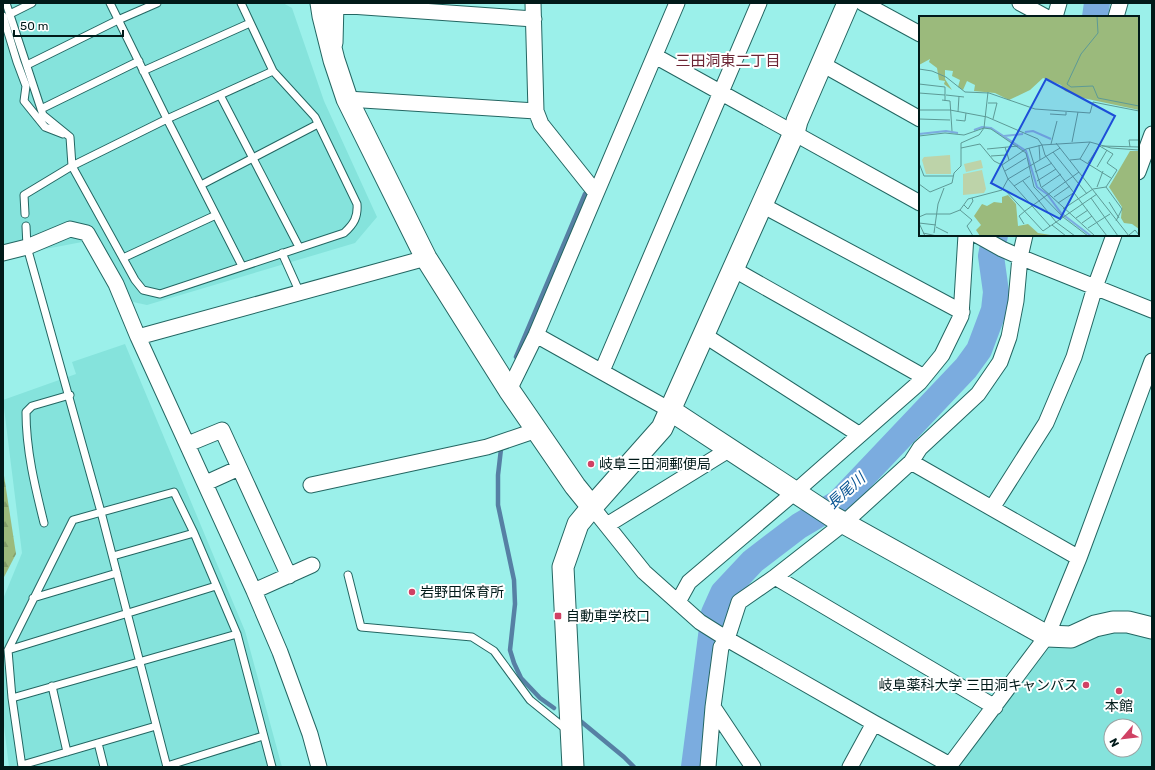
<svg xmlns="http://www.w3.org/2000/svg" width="1155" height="770" font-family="Rubik,'Noto Sans JP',sans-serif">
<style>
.built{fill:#85e3dc;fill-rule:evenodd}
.forest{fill:url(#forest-firs)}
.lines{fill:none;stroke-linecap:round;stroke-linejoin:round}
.stream{stroke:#5680a4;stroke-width:4.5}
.river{stroke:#7bacdf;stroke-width:26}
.lane-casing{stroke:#236662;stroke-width:9}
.street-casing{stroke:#236662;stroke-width:17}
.secondary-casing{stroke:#236662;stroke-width:23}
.lane{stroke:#fff;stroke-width:7}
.street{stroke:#fff;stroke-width:15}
.secondary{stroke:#fff;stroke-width:21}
.poi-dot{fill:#d04164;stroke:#fff;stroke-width:1.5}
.labels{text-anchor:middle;stroke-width:4;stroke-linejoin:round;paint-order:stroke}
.poi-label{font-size:14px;fill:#011a19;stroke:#fff;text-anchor:start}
.neighbourhood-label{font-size:15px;fill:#6c2635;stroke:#fff}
.water-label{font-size:15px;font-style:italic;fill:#0c5795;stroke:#fff}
.inset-river{fill:none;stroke:#7bacdf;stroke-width:2}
.inset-road{fill:none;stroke:#5d9a96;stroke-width:1}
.view{fill:#1d4ed8;fill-opacity:0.15;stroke:#1d4ed8;stroke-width:2}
.inset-edge{fill:none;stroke:#011a19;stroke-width:2}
</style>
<defs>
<pattern id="forest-firs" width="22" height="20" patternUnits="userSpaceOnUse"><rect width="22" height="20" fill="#9bba7c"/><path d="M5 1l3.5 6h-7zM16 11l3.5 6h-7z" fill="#849f6b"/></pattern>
</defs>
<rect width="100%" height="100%" fill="#9bf0ea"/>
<path class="built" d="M3,3H283L292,8L324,101L377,217L355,243L147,305L133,302L98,239L3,257Z
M125,344L245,631L282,767H9L3,718V599L22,553L3,400L76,374L72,362Z
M1132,629L1152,635V767H956L1052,644L1106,632ZM1111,726H1135V750H1111Z"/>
<path class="forest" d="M3,469L16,554L3,579Z"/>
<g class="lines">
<path class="stream" d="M516,357L585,194
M501,449L498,475V505L514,580L515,604L510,650L514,663L521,678L540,698L554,708
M578,719L624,757L634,767"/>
<path class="river" d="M1095,17L1097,3
M694,767L714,613L723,593L753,561L799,526L838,503L966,368L979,350L994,310L996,292L991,256L995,235"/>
<g class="lane-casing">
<path id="lane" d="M6,3L43,115L70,137L72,166L135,280L143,290L160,294L344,233C354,224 358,217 357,204L315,117L273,71L241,3
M110,3L167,119L242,266
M10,14L32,3
M3,16L17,62L26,86L24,101L45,127L63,134
M27,65L118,20L157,3
M143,71L250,23
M220,95L299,247
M41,109L139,61
M201,185L318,124
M25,214L24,195L72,166L167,119L273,71
M26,226L27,247L101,512L167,767
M282,253L300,293
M123,258L216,215
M44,523C35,487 26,450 26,412L32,406L70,395
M113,556L194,533
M348,575L361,627L472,637L494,651L530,700L567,730
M33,598L117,573
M8,650L216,586
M52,686L67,752
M12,698L237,634
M98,743L104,767
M22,765L156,726
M167,766L263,736
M22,767L12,698L8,650L73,520L174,492L194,533L237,634L272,767"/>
</g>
<g class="street-casing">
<path id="street" d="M533,3L536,111L541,124L596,193
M863,3L920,34
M1020,3L1046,17
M336,5L534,19
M1055,17L1059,3
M1116,17L1120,3
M335,43L336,3
M655,56L920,203
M822,64L920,119
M347,99L536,111
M1138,172L1152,134
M762,205L962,312
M977,235L1002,249L1020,257L1152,310
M3,253L27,247L70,229L87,233L116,284L138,337L254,591L280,652L310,734L319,767
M733,269L924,377
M536,335L670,410
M704,335L860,435
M138,337L426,258
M602,371L759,3
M509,390L536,335L677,3
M188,444L222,430L289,576
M911,462L1079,558
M206,483L239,468
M311,485L487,447L537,430
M592,507L644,572L700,622L727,639L874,723L950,765L1047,636L1079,558L1152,361
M992,508L1046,423L1074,357L1095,287L1114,235
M607,525L730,449
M775,577L995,707
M254,591L312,565
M678,602L689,582L795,492L920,382L942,355L961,316L966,235
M713,707L753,767
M708,767L713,707L721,647L727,639L739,602L775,577L844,523L911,462L920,448L978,394L1000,362L1009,337L1016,301L1020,257L1025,235
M850,767L874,723"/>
</g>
<g class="secondary-casing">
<path id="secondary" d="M321,3L323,16L334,60L347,99L426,258L509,390L575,486L592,507L578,524L563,567L573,767
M670,410L833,517L1047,636L1071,637L1095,626L1113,622H1128L1152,628
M592,507L662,428L794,133L797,121L848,3"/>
</g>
<use href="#lane" class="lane"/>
<use href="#street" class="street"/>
<use href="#secondary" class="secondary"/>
</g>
<g class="poi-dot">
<circle cx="591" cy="464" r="4"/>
<circle cx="412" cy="592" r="4"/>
<rect x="554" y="612" width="8" height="8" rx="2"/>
<circle cx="1086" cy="685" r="4"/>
<circle cx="1119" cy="691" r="4"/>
</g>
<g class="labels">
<g class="poi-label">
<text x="599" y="469">岐阜三田洞郵便局</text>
<text x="420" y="597">岩野田保育所</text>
<text x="566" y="621">自動車学校口</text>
<text x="1078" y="690" text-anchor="end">岐阜薬科大学 三田洞キャンパス</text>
<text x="1119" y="711" text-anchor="middle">本館</text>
</g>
<g class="neighbourhood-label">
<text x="728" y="66">三田洞東二丁目</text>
</g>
<g class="water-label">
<text transform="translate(846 491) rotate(-42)" y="5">長尾川</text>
</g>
</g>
<g transform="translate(919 16)">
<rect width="220" height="220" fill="#9bf0ea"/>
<path d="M0,0H220V94L164,82L146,75L142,69L124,62L111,74L90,84L76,77L55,75L56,69L48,65L44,74L39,71L41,64L33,60L34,55L26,54V63L33,74L25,68L26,65L20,64L18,52L10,46L11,43L0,49ZM211,135H220V213L213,208L205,207L202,202L203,191L190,171ZM89,179L97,188L99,210L109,208L119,217L138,220H61L57,214L62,209L55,200L63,188L68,190L75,186L83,187V181Z" fill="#9bba7c"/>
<path d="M31,139L32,158H7L3,144L5,141ZM62,144L64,152L47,156L45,148ZM63,154L67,173L65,177L44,179V158Z" fill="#bdd3a9"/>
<path class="inset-river" d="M55,114L63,111L72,112L107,135L118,171L128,178L142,197L172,220M106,116L114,115L132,123M0,118L27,115L39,117M85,120L104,118"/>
<path class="inset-road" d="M178,0L179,17L162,38L148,68L152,71L174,70L179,82L220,90M0,53L13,55L27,61L46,76L70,77L116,93L171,97L174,86L220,95M0,68L26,71V85M0,77L26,79M27,79L45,81M23,84L31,85L33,115M69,87H78L74,103M0,94H31L68,101L119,123L123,129L171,126L192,132L220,134M39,96L40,80M131,98L147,99V96M0,103L31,104M37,104L46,105L47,97M0,120L26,117L45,119L65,112L72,113L107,137L115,171L144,201M153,126L159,96M137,127L210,220M132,128L138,105M120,129L121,144M179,129L194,138L188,147L198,154L187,171M183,130L220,131M86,131L90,144M211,131L210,124H220M42,132L61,128L75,145L83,149M110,132L122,171L176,220M68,133L99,130M134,136L168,178M72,140L87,139M161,143L171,126M151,144L161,143L192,162M0,147L5,160H34M169,147L180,130M178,151L188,134M86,155L107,142M116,156L133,147M104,165L137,206L156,220M118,165L137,153M0,168L11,176L33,167L35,157L42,150V127L60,119L65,112L69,76M95,170L111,160M123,171L142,158M178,171L184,155M85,173L124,215L178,178M135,181L151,170M172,182L199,220M190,186L200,202M139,187L156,176M45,189L49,193L54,185L53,182M144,193L174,173L187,171L203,193L197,205M41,194L53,204L48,210L54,220M106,195L160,156M0,201L7,198H31L41,194L49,183L83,174L89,163L141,132M144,201L169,220M157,202L169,194M0,207L17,209M0,207L6,220M163,207L173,200M105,208L100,200L106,195M133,209L147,220M131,210L89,163L83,149L107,133L123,129L126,139L188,220M17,211L29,217M169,212L191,198M4,217L18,220M15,217L19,188L25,172M210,219L216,214L220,219"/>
<path class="view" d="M127,63L196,100L141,203L72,167Z"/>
<rect width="220" height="220" class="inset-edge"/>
</g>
<rect width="1155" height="770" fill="none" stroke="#011a19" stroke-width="8"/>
<g transform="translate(1123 738) rotate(242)"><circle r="19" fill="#ffffff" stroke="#99a3a3"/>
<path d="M0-3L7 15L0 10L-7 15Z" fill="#d04164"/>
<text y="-6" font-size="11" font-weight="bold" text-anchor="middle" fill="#011a19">N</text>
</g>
<path d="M14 30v6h109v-6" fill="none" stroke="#011a19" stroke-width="2"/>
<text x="20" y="30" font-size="12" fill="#011a19" stroke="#ffffff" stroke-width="3" paint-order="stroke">50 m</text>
</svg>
